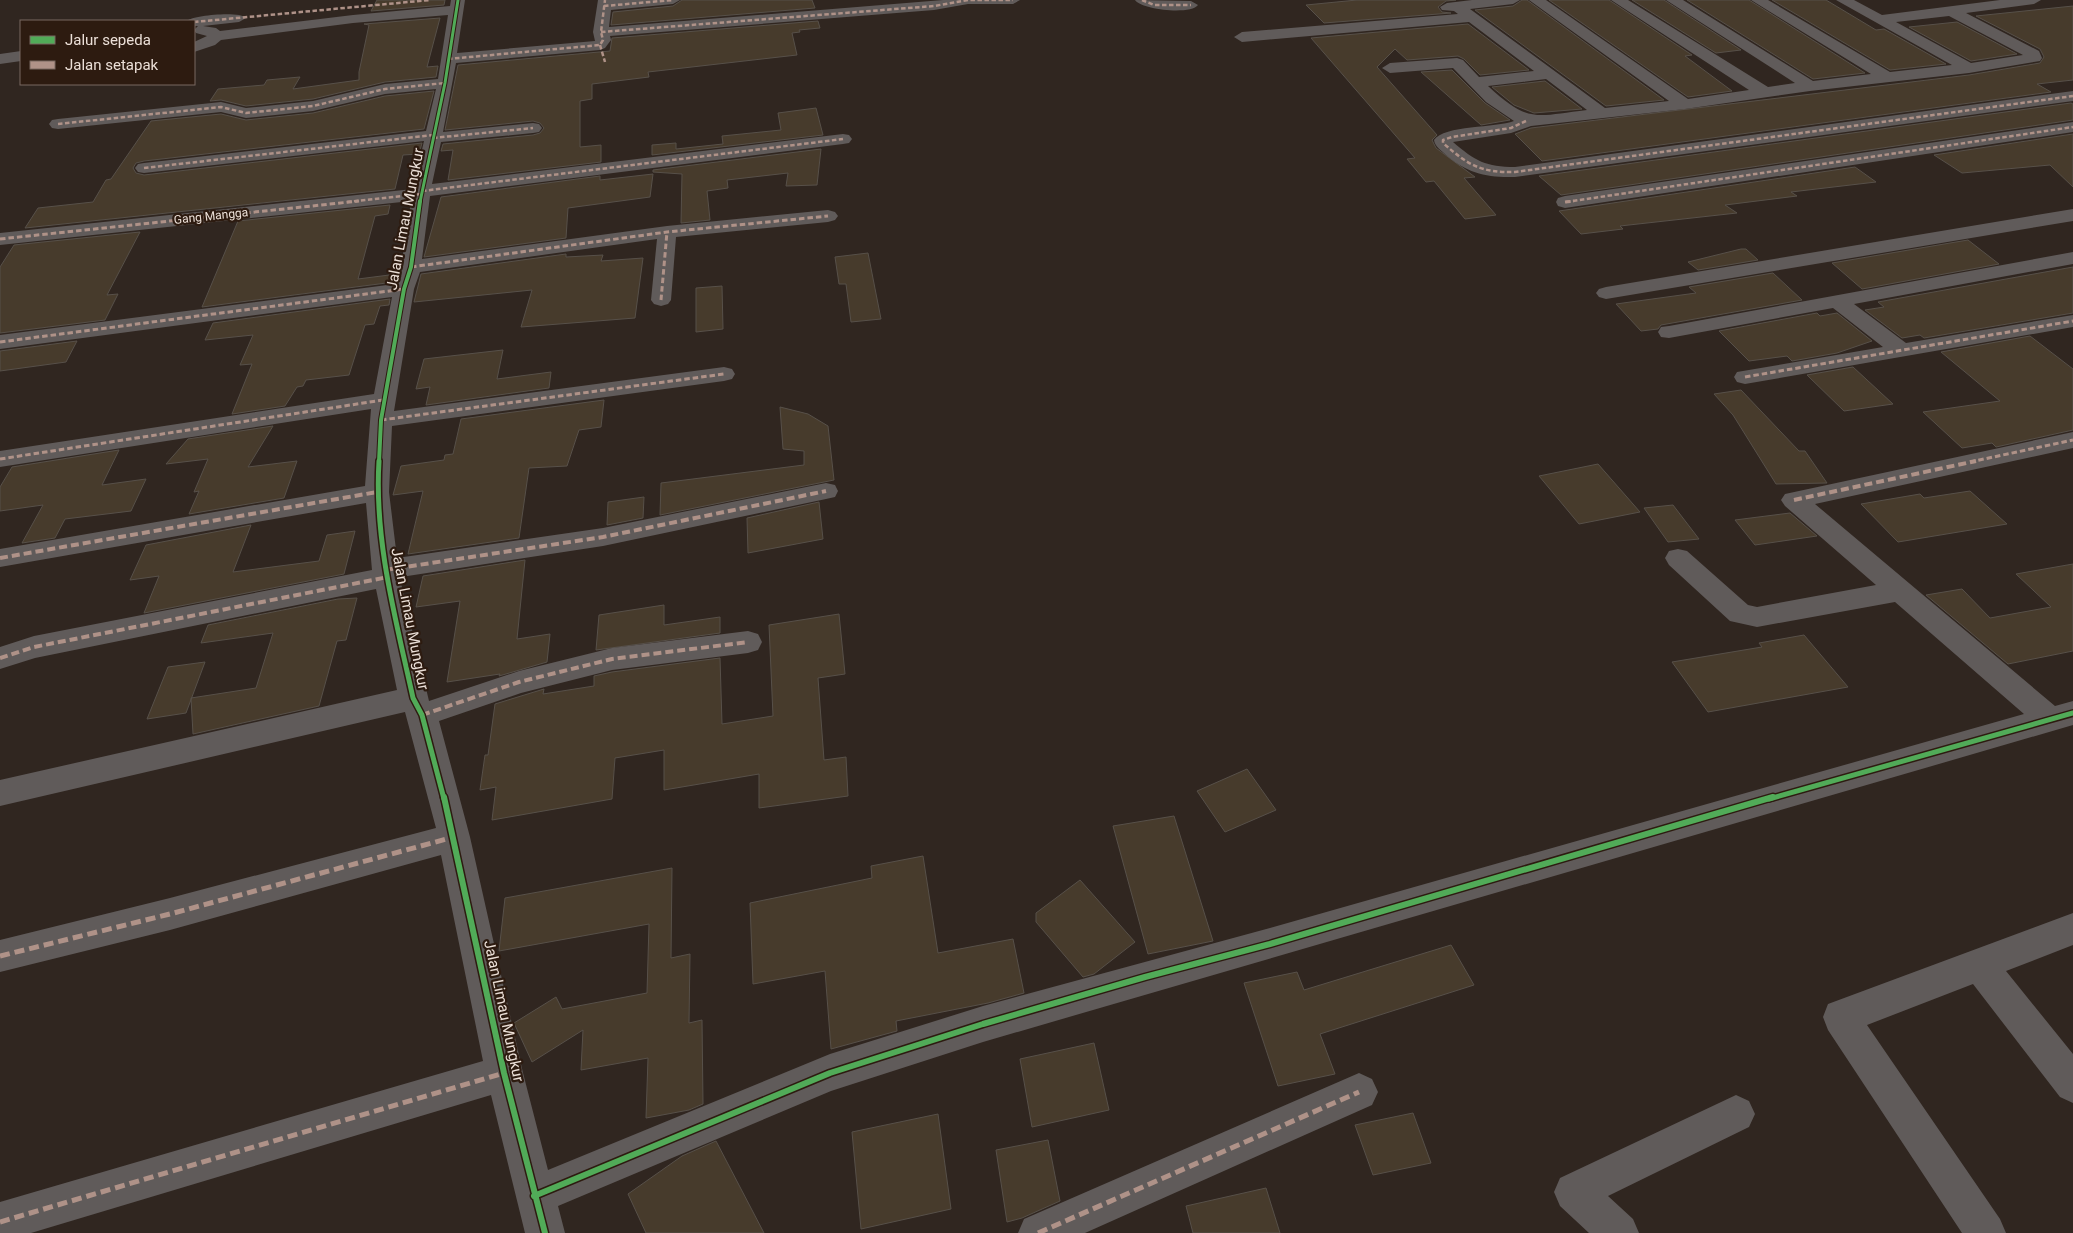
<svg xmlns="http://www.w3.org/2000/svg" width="2073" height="1233" font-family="Roboto,sans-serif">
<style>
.building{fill:#473b2c;stroke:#575049}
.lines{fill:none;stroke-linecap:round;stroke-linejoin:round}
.minor{fill:#605b5a;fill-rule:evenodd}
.quiet-far3{stroke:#af9288;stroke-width:2.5;stroke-dasharray:4.5 2.5;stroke-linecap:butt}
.quiet-far2{stroke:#af9288;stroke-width:3;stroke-dasharray:5.5 3;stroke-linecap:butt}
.quiet-far1{stroke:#af9288;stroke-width:4;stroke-dasharray:8 4;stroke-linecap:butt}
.quiet{stroke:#af9288;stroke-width:5;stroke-dasharray:10 5;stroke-linecap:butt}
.cycleway-far3-casing{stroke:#2d1b10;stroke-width:5}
.cycleway-far2-casing{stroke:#2d1b10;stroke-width:6}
.cycleway-far1-casing{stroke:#2d1b10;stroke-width:8}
.cycleway-casing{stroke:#2d1b10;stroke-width:9}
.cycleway-far3{stroke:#51ab58;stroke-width:3}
.cycleway-far2{stroke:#51ab58;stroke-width:4}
.cycleway-far1{stroke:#51ab58;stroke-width:5}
.cycleway{stroke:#51ab58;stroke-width:6}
.labels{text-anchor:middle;stroke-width:4.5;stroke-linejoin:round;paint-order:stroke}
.far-street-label{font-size:12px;fill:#ebdfd7;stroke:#2d1b10}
.street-label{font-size:15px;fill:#ebdfd7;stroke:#2d1b10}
</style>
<rect width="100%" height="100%" fill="#302620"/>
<path class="building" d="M377,0H445L444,5L371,11Z
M682,0H812L815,8L611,25L613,12L673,6Z
M1357,0H1456L1446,1L1438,7L1442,12L1451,13L1324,23L1306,5Z
M1522,0H1527L1664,100L1606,106L1475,10L1513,6Z
M1549,0H1609L1692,55L1685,56L1732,91L1688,97Z
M1632,0H1664L1741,50L1716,53Z
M1687,0H1749L1865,73L1813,79Z
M1772,0H1826L1876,30L1884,29L1946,64L1890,70Z
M2073,6V80L2037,84L2051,92L1542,161L1515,134L1531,128L1969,75L2040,63L2044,57L2040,49L1976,16Z
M440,18L427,67L438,66L436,77L385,82L313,99L246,106L221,100L210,101L218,89L264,85L267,80L300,77L293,89L359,80V72L369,25L364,24Z
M818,21L820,28L799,30L800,32L792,33L797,55L648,72L649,77L592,84V99L580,101V147L601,145V162L448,180L453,150L441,151L443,144L533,135L540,133L544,128L540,123L533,121L445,130L458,65L610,51L612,38Z
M1957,22L2017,54L1971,61L1909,27Z
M1468,24L1529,70L1480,75L1464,59L1458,56L1407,60L1395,49L1377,67L1437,135L1432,140L1436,148L1475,177L1464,178L1496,215L1465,219L1434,181L1426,182L1407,159L1415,158L1311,38Z
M1452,70L1485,103L1510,120L1481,125L1421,72Z
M1545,81L1582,109L1534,113L1514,105L1492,87Z
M434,91L424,129L144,161L136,163L133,168L136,173L144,175L422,143L419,154L403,155L395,189L25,228L38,208L93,202L106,180L111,179L151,121L221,114L246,120L313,113L385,96Z
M2071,103L2073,104V120L1561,195L1539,176Z
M816,108L823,135L652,155V145L676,143V149L723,144L722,136L781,130L778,113Z
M2073,134V187L2050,165L1962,173L1934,155Z
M821,149L817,185L786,186L788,173L727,180L728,188L707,191L710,220L681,223L682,174L653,172V170Z
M1855,167L1876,182L1791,192L1797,196L1725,205L1737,213L1620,226L1623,229L1581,234L1559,211Z
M653,174L650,197L568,208L566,238L424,257L441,197L600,176V180Z
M390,205L388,214L375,216L358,279L397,274L394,282L202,307L238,221Z
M140,232L107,295L118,294L105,320L0,333V267L14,245Z
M1968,240L1999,264L1862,289L1832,263Z
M1741,249H1746L1758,260L1698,270L1688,262Z
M868,253L881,319L851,322L846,284H839L835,257Z
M566,254V257L603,255L601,261L643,258L635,318L521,327L532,290L414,302L421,274Z
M2073,267V313L1924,338L1920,335L1902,338L1865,310L1884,307L1878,302Z
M1773,273L1802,300L1661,325L1658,329L1641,331L1616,304L1696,293L1689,287Z
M722,286L723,329L696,332V288Z
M390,299L389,305L380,306L374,324L365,325L349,375L306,380L303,386L297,387L285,406L232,414L252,364L240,365L253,335L205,340L213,323Z
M1817,313L1820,316L1837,313L1872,341L1837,353L1792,361L1787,356L1749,361L1719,331Z
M2030,336L2073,369V430L1996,447L1992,443L1962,448L1923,412L2000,401L1941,352Z
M77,341L66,362L0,371V351Z
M503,350L497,379L551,372L549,388L426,405L430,387L416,389L424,359Z
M1853,367L1893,404L1844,411L1807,375Z
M1741,390L1799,451H1805L1827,483L1776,484L1733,415L1714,394Z
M604,400L601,427L579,430L567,466L529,468L519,538L408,554L423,491L393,495L401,466L444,460L445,455L453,454L461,419Z
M780,407L808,414L828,426L834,480L660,515L661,483L804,465V451L783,449Z
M273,426L248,467L297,461L284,498L189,514L199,491L194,492L208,459L166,464L188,439Z
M119,450L102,485L146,479L131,511L65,519L55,538L22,543L43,505L0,511V487L12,467Z
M1598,464L1640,512L1579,524L1539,476Z
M1970,491L2007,524L1898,542L1861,504L1920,494L1924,498Z
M644,497L643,518L607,525L608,502Z
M819,502L823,539L748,553L747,518Z
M1673,505L1699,539L1668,542L1644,508Z
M1790,513L1817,536L1755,545L1735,520Z
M251,525L233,572L319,561L327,535L355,531L344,574L144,613L159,576L130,580L146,545Z
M525,560L517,639L550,634L547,662L499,676L500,674L447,682L460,601L416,607L423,576Z
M2073,564V651L2008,664L1926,595L1962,589L1990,618L2051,607L2016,574Z
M357,598L346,640L337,641L319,706L193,734L191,698L256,688L273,633L201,643L208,625L338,599Z
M664,605V625L720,617V633L596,650L599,615Z
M839,614L845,674L818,678L824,760L846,757L848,796L759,808V774L664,790V750L615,758L612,799L492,820L496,787L480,790L485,755H488L495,704L544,689L543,694L594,686V676L612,672L720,658L722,724L773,716L769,625Z
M1804,635L1848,687L1708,712L1672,662L1762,647L1759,643Z
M205,662L186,713L147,719L168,667Z
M1247,769L1276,810L1225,832L1197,791Z
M1174,816L1213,941L1148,954L1113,826Z
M923,856L938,953L1013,939L1024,993L988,1003L896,1021L897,1031L831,1049L825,971L753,984L750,903L872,878L871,866Z
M672,868L671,958L690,954L689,1023L702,1020L703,1104L689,1110L646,1118L648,1058L581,1070L583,1030L532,1062L514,1023L556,997L562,1009L647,993L649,924L499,951L505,898Z
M1080,880L1135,942L1094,974L1083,977L1036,922V913Z
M1451,945L1474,985L1320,1034L1335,1074L1278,1086L1244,983L1297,972L1304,990Z
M1094,1043L1109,1110L1032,1127L1020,1059Z
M1413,1113L1431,1163L1373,1175L1355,1125Z
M938,1114L951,1209L861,1229L852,1132Z
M1048,1140L1060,1201L1022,1218L1007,1222L996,1150Z
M716,1141L764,1233H646L628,1194L682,1156Z
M1266,1188L1280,1233H1193L1186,1206Z"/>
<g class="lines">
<path class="minor" d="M451,0H465L457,53L595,41L593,32L598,0H680L673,4L611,10L609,27L943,0H1020L1013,4H968L934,10L610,36L611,40L605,48L600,50L456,63L443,132L533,123L539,124L542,128L539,132L533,133L441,142L432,184L843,134L849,135L852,139L849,143L843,144L430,196L422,259L667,226L828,210L835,212L838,216L835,220L828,222L676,237L671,300L668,304L661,306L654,304L651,300L657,239L420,272L414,289L394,411L724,367L732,369L735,374L732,379L724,381L392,426L389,492L397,558L603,528L826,483L835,485L838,491L835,497L826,499L603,546L401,577L400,579L429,701L519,671L612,648L748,631L758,634L762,642L758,650L748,653L612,670L521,693L439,721L470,837L523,1073L548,1170L830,1054L983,1006L1270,928L2024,714L1895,602L1757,627L1730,621L1669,565L1665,558L1669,551L1678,549L1687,551L1748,605L1757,607L1876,585L1785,506L1781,500L1785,494L2073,432V448L1815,504L2055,706L2073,701V725L983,1042L831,1091L558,1206L565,1233H525L491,1095L31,1233H0V1202L483,1061L441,855L170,930L0,972V940L170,898L436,828L405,712L0,806V780L397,690L376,589L35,658L0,669V647L34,636L372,570L366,503L0,567V549L365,486L371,409L0,467V451L374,394L392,297L0,349V335L395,284L401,267L411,201L0,245V233L413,189L424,141L144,173L138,172L135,168L138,164L144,163L426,131L436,89L385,94L313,111L246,118L221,112L58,129L52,128L49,124L52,120L58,119L221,102L246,108L313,101L385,84L438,79L448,15L353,23L221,40L215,45L194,52V42L207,36L196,33L194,30L198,26H194V21H187C193,15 241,11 246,18L239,22L203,26L216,28L220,31L353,15L450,6Z
M1135,0L1191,1L1198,5C1191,15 1142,10 1135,0Z
M1472,0H1520L1513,4L1470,9L1605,108L1669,101L1529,0H1546L1688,99L1749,90L1611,0H1628L1768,87L1795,83L1666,0H1683L1813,81L1871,74L1751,0H1768L1890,72L1952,65L1836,0H1854L1882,15L2000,0H2041L2034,4L1966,13L2039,51L2042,58L2040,61L1969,73L1810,91L1685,109L1531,126L1511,133L1453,142C1475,161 1486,167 1515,167L2073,91V101L1515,177C1487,178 1467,173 1446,155C1441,150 1435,147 1434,140C1444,125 1496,128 1514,121L1486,102L1453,68L1390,73L1382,68L1390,63L1457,58L1463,60L1479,77L1534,71L1469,22L1242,42L1234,37L1242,32L1458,14L1454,11L1442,10L1440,7L1447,3ZM1949,16L2023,55L1971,63L1896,22ZM1546,79L1587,110C1535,116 1529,124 1488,86Z
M21,51V61L0,64V54Z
M2073,122V132L1565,208L1558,206L1556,202L1558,198L1565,196Z
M2073,209V221L1606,299L1599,297L1596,293L1599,289L1606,287Z
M2073,252V264L1854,304L1906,343L2073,315V327L1745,384L1737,382L1734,377L1737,372L1883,347L1833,308L1669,338L1661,337L1658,332L1661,327L1669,326Z
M2073,913V945L2006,971L2073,1054V1103L2060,1097L1973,984L1867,1025L2000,1219L2006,1233H1962L1828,1030L1823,1017L1828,1004Z
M1359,1073L1372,1079L1378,1092L1372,1105L1085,1233H1018L1024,1219Z
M1736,1095L1749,1101L1755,1114L1749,1127L1608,1196L1633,1219L1639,1233H1589L1560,1206L1554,1192L1560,1178Z"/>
<path class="quiet-far3" d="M1142,0L1154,5H1191
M604,6L673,0
M194,22L430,0
M601,32L934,6L968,0H1013
M600,45L605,62
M448,59L600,45L603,40L601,32L605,0
M1526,121L1511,128L1452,137L1443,140V143C1468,165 1481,173 1515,172L2073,96
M58,124L221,107L246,113L313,106L385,89L445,83
M433,138L533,128
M144,168L433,135
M422,191L843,139
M347,202L421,194
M1566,202L2073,127"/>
<path class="quiet-far2" d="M1565,202L1574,201
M0,239L359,201
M411,267L667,232L828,216
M661,300L667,232
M0,342L404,289
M1745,377L2073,321
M381,420L724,374
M0,459L383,400
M1970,462L2073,440"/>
<path class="quiet-far1" d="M1794,500L1976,461
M0,558L377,492
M385,570L603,537L826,491
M0,658L34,647L388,577
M422,715L519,682L612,659L748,642"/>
<path class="quiet" d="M0,956L170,914L454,837
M0,1222L504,1073
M1038,1233L1359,1092"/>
<g class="cycleway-far3-casing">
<path id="cycleway-far3" d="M420,202L445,83L458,0"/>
</g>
<g class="cycleway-far2-casing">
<path id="cycleway-far2" d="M379,462L381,420L404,289L411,267L420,201"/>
</g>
<g class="cycleway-far1-casing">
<path id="cycleway-far1" d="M379,461C374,541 396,620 413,698L422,715L444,799
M1769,799L2073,713"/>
</g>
<g class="cycleway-casing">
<path id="cycleway" d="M444,797L504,1073L545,1233
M534,1196L830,1073L983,1024L1145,977L1270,944L1773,797"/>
</g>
<use href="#cycleway-far3" class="cycleway-far3"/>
<use href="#cycleway-far2" class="cycleway-far2"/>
<use href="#cycleway-far1" class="cycleway-far1"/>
<use href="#cycleway" class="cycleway"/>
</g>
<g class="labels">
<g class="far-street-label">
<text transform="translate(211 216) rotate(-6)" y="4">Gang Mangga</text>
</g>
<g class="street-label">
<text transform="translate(405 219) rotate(-79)" y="5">Jalan Limau Mungkur</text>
<text transform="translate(410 619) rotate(79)" y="5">Jalan Limau Mungkur</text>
<text transform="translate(504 1011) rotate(78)" y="5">Jalan Limau Mungkur</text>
</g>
</g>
<rect x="20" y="20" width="175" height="65" fill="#2d1b10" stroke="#796960"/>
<rect x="30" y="36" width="25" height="8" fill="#51ab58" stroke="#796960"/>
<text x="65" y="45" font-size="15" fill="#ebdfd7">Jalur sepeda</text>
<rect x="30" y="61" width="25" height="8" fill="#af9288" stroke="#796960"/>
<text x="65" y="70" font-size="15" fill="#ebdfd7">Jalan setapak</text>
</svg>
